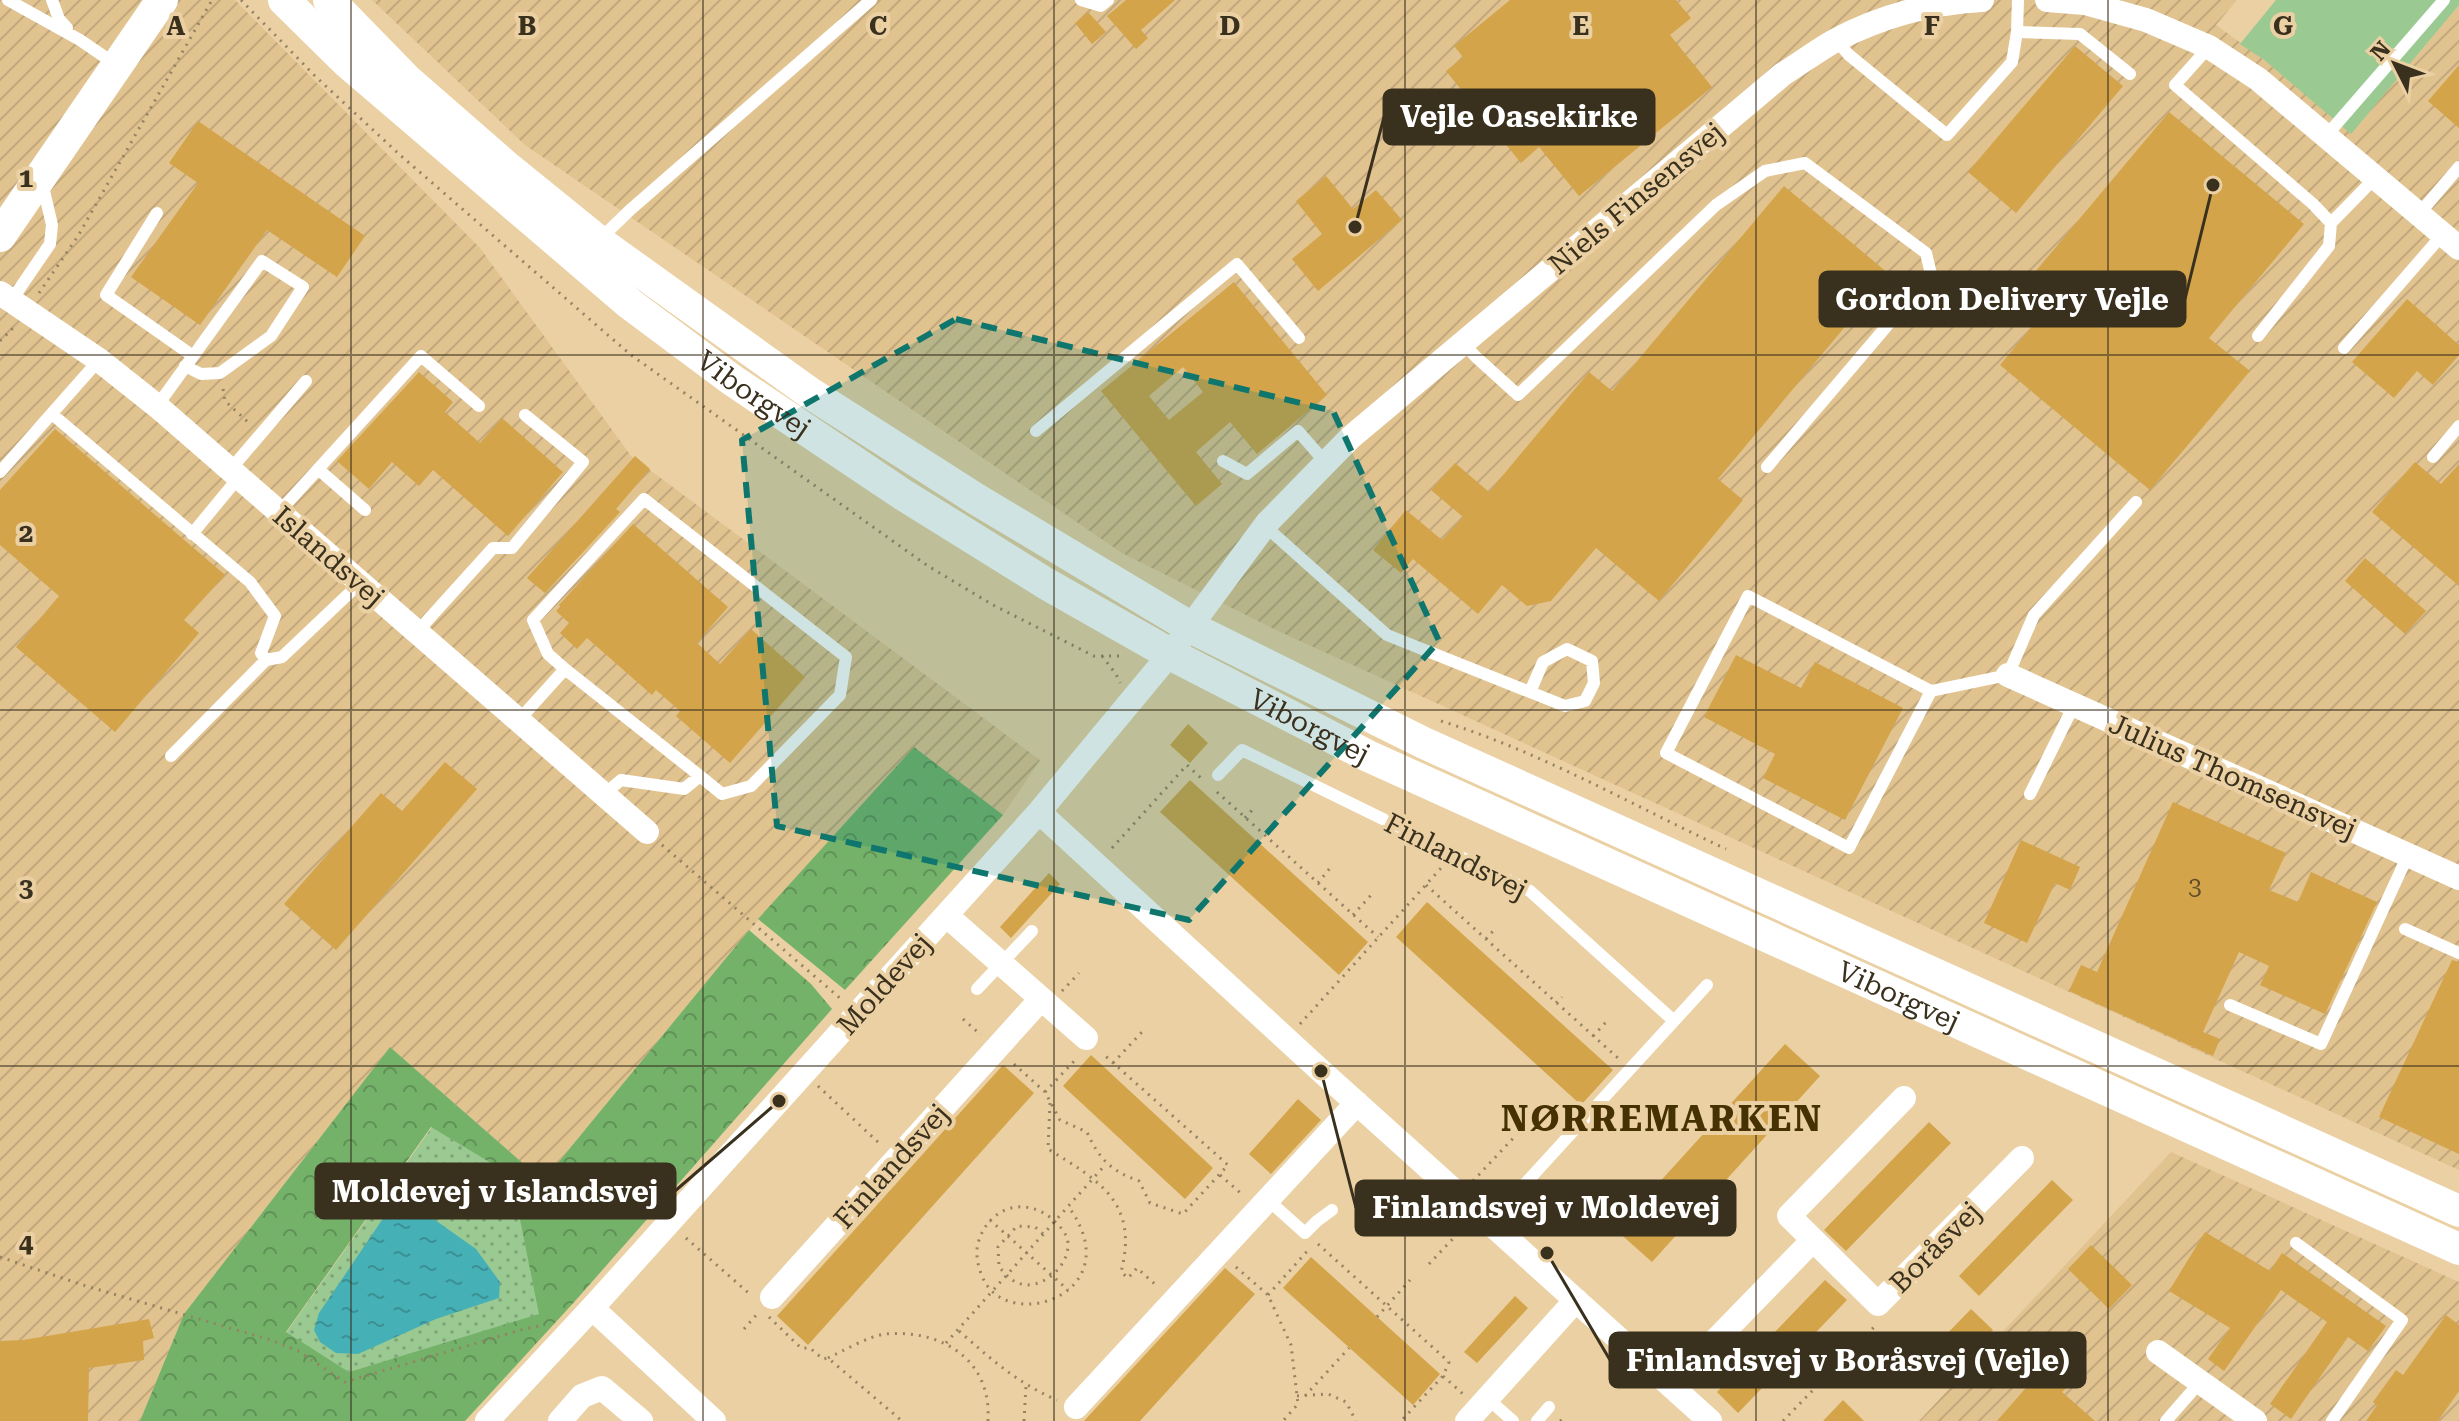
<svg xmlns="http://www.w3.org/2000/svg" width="2459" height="1421" font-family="'Roboto Serif',serif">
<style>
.industrial{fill:url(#industrial-furrows)}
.grass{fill:url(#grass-dots)}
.forest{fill:url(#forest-crowns);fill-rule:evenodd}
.green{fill:#9ac992}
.water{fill:url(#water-ripples)}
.building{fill:#d3a44a;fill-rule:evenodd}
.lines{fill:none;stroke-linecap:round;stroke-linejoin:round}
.path{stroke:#958363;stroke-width:3;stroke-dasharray:2 6;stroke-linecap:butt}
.lane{stroke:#fff;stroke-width:12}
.street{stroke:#fff;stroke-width:24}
.secondary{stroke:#fff;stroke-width:32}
.marked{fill:#0f766e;fill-opacity:0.2;stroke:#0f766e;stroke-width:6;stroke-dasharray:16 10;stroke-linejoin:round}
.grid{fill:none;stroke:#3a301e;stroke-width:2;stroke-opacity:0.55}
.labels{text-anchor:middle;stroke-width:8;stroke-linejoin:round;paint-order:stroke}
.number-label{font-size:24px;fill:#604d29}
.street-label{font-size:28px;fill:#3a301e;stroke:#ead0a3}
.district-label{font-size:36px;font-weight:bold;letter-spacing:2px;fill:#463103;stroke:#ead0a3}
.grid-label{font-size:26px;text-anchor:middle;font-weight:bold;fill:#3a301e;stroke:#ead0a3;stroke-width:8;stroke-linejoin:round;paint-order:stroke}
.leader{fill:none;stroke:#3a301e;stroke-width:3}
.callout-dot{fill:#3a301e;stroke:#ead0a3;stroke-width:3}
.callout{fill:#3a301e;stroke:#3a301e;stroke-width:3}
.callout-label{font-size:30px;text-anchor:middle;font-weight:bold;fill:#fff}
</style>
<defs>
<pattern id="industrial-furrows" width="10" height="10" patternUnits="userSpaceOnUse" patternTransform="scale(2)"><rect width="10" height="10" fill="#e1c390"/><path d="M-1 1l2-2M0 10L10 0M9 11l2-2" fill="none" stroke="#c2a87c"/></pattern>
<pattern id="grass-dots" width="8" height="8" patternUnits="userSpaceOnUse" patternTransform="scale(2)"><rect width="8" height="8" fill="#9ac992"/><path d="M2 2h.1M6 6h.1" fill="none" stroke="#7fa477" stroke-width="1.8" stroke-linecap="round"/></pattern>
<pattern id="forest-crowns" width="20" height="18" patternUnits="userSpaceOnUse" patternTransform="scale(2)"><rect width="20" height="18" fill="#74b26a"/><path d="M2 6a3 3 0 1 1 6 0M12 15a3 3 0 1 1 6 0" fill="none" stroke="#609157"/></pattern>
<pattern id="water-ripples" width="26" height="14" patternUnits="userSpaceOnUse" patternTransform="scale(2)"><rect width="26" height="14" fill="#46b0b7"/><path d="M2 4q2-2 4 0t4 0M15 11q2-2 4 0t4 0" fill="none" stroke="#3b9094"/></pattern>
</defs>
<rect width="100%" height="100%" fill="#ead0a3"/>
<path class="industrial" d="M0,0H235L480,248L631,456L1040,760L1003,815L914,748L749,930L543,1181L390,1047L184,1314L140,1421H0Z
M372,0H2237L2216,25L2263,59L2351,133L2459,5V1170L1276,630L1122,553L525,145Z
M2171,1152L2459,1282V1421H1919Z"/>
<path class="grass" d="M432,1127L511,1175L540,1315L349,1372L286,1333Z"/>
<path class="forest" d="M914,747L1003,815L845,990L758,919Z
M749,930L811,984L832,1009L576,1300L465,1421H140L184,1314L390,1047L543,1181ZM431,1127L511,1175L539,1314L349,1372L286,1332Z"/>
<path class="green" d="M2276,0H2459V5L2351,134L2263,59L2240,44Z"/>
<path class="water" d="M401,1207L418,1208L476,1249L500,1282L499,1298L436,1319L358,1354L336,1353L320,1342L314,1330L319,1313L386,1214Z"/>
<path class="building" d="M1126,0H1175L1141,30L1148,38L1136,49L1107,16Z
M1510,0H1676L1691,18L1670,35L1712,87L1579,196L1539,147L1521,163L1446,71L1463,57L1454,46Z
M1088,12L1106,32L1092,44L1075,23Z
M2075,46L2123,86L2016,213L1968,172Z
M2459,65V128L2428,101Z
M2169,112L2304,224L2209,338L2250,371L2150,490L2000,365L2034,324L2009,303Z
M198,121L365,236L337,277L267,230L200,325L131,277L198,183L169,163Z
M1326,176L1353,209L1376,190L1402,220L1318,291L1292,259L1322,234L1296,201Z
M1784,186L1889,274L1718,479L1743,500L1659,601L1596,548L1551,601L1527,606L1502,585L1478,614L1413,559L1401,573L1373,550L1406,510L1442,540L1463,517L1431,490L1455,463L1489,492L1589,372L1612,391Z
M1234,282L1327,395L1257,454L1230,422L1196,452L1222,484L1196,506L1101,391ZM1183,367L1203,392L1169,420L1149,396Z
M2407,299L2459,345V355L2433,385L2417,371L2394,398L2352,362Z
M419,372L453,402L445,412L480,443L502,418L563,472L508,536L433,470L419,486L392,462L369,489L337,461Z
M55,429L225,575L184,620L199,633L115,732L16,647L59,596L0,545V490Z
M635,456L650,469L616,509L620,512L545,593L527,578Z
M2415,462L2441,484L2459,464V586L2372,512Z
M633,524L728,607L697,643L720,664L751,629L805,677L730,763L676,716L680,711L656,690L652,695L587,638L577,649L560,633L569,623L556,611L560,607L559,605Z
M2365,558L2426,611L2405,634L2345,581Z
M1736,655L1801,688L1815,662L1903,708L1845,820L1763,778L1775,754L1704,717Z
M1188,724L1208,743L1190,763L1170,745Z
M445,762L477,789L336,950L284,904L381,793L402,811Z
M1190,780L1368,942L1339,975L1160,812Z
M2173,802L2286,853L2269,890L2298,902L2311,872L2377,902L2325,1014L2260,985L2269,966L2239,952L2203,1032L2220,1039L2213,1056L2069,991L2081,965L2097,972Z
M2021,840L2080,867L2070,890L2055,883L2027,943L1984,923Z
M1049,873L1060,884L1011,938L1000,927Z
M1427,902L1613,1070L1581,1105L1396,937Z
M2452,960L2459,962V1154L2379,1117Z
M1785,1044L1820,1076L1652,1262L1616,1230Z
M1091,1055L1213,1168L1185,1199L1063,1086Z
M1003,1065L1034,1093L808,1345L777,1316Z
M1298,1099L1321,1120L1271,1174L1249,1154Z
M1929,1122L1951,1143L1846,1251L1824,1230Z
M2052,1180L2073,1200L1979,1296L1959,1276Z
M2205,1232L2270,1271L2282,1253L2386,1326L2368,1351L2348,1337L2291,1419L2270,1404L2327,1322L2281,1290L2224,1371L2208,1359L2230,1328L2169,1291Z
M2091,1245L2132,1285L2109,1309L2068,1269Z
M1311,1257L1440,1374L1413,1405L1283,1288Z
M1225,1268L1255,1294L1140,1421H1084Z
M1825,1280L1847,1300L1738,1413L1717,1392Z
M1515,1296L1528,1308L1477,1363L1464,1352Z
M1971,1309L1993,1330L1960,1364L1956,1360L1933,1383L1918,1368L1941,1345L1938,1343Z
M2446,1315L2459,1325V1391L2438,1421H2366L2377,1405L2373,1402L2396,1370L2403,1375Z
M149,1319L154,1338L143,1341L144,1360L89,1368L88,1421H0V1341L23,1340Z
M2050,1360L2074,1380L2062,1392L2095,1421H1997Z
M1843,1400L1864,1421H1823Z"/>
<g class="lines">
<path class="path" d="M241,0L316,77L400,155L631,355L928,566L993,605L1094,656H1121
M39,293L78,236L212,0
M0,341L13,328
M223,389L225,401L249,423
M1102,656L1116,674L1120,683
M1441,721C1541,752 1632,805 1726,849
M1217,792L1378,937
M1245,818L1255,807
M662,845L841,999
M1112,848L1187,765L1202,779
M1318,883L1330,868
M1426,885L1619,1059
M1353,915L1372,894
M1486,939L1493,931
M1062,991L1079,973
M1556,1003L1562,997
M963,1019L981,1035
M1300,1024L1442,867
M1593,1036L1608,1020
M1113,1063L1142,1032
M1014,1064L1045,1092L1060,1120L1087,1132C1099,1159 1111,1171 1139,1181L1150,1203L1183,1214L1228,1165L1102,1053
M818,1086L880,1144
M1045,1092L1078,1057
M1050,1103L1048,1149C1100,1181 1139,1203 1121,1272L1128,1278L1137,1268L1157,1286
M1220,1175L1244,1196
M1473,1181L1519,1132H1549
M990,1220L1068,1290
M1043,1234L1035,1227L1017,1226L998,1247L999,1267C1005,1273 1010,1280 1018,1283C1040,1292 1069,1267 1068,1244C1068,1234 1059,1225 1052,1219C1025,1196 990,1207 979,1240C975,1251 977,1264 982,1276C1005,1336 1133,1294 1068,1206
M686,1238L752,1296
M1318,1244L1449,1362L1443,1376L1401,1421
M0,1257L86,1286L271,1340L298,1351L345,1382L524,1329L544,1325
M1429,1264L1462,1229
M1236,1267L1268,1295L1291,1345L1298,1404L1283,1421
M1268,1295L1310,1248
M769,1317L801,1348H810L823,1359L828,1358L902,1421
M1377,1317L1410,1280
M744,1329L757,1314
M959,1331C991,1359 1017,1383 1057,1400
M946,1343L1106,1164
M828,1358C843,1351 869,1336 885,1334C941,1329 992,1359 988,1421
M1443,1376L1463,1394
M1297,1396L1328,1394L1346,1402L1356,1421
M1305,1396L1349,1348
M1024,1421L1026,1386
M1560,1421L1563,1419
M1783,1421L1876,1325"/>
<path class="lane" d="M8,0L80,40L115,64
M52,0L59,19L67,28
M1081,0L1101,6L1108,0
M2018,0L2017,32L2080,34L2130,74
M1836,40L1849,55L1947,135L2012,62L2017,32
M2209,47L2175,85L2313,204L2331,223L2376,177
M2326,136L2444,0
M157,213L106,295L193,356
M2419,214L2459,167
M598,241L630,210L871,0
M11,301L50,244L52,225L42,182
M2258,336L2329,246L2331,223
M1463,343L1476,357L1518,395L1716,205L1765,171L1805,163L1926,253L1931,274L1767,467
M2344,348L2443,234
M157,406L262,261L303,287L271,336L220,373L201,374L185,366
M52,414L250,582L275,616L261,653L266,660L171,756
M1036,431L1237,264L1299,338
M2433,457L2459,426
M1223,461L1247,474L1298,431L1326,463
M318,469L365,510
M230,470L306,381
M0,472L99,360
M279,512L421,356L479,406
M1265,526L1387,635L1565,706L1585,701L1594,683L1592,661L1567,649L1543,662L1530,692
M192,534L239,477
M417,632L493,548H512L583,462L525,415
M266,660L282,657L360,583
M565,669L700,776
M1931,691L1849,848L1666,753L1748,596L1931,691L2008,675L2034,615L2136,502
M519,720L565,669L548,654L533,620L644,499L846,657L840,695L751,786L722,794L700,776L684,789L621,780L603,795
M1218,775L1242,750L1530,891L1674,1021
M2030,794L2074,705
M2405,929L2459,953
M977,989L1032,931
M2230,1005L2321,1044L2408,855
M1268,1200L1305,1233L1317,1221L1332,1210
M1490,1222L1707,985
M2296,1243L2402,1320L2332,1421
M1487,1398L1513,1421
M1537,1421L1549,1407
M2166,1421L2200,1382"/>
<path class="street" d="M2047,0L2085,3L2146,20L2209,47L2258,79L2459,248
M0,293L99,360L157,406L647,832
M2008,675L2459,878
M1039,812L1321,1071L1710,1421
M947,916L1086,1038
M1904,1098L1789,1216L1878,1304L2022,1158
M772,1297L1041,999
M592,1308L714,1421
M2158,1352L2255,1421
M1671,1386L1813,1240
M1076,1407L1357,1103
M487,1421L592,1308L1039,812L1170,654L1267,523L1350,438L1783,74C1801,63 1818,50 1836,40C1881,16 1932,3 1982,0
M560,1421L582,1396L602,1388L641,1421
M1467,1421L1576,1300"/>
<g class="secondary">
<path id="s1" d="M284,0L347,62L630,304L732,380L902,494L1045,583L1170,654L1368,756L2459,1249"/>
<path d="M329,0L406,79L508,168L598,241L810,393L976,499L1190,627L1424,743L2459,1211"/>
<path d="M0,236L162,0"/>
</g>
</g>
<path class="marked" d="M956,319L1333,411L1439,641L1189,920L777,826L742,440Z"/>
<path class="grid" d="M351,0V1421M703,0V1421M1054,0V1421M1405,0V1421M1756,0V1421M2108,0V1421M0,355H2459M0,710H2459M0,1066H2459"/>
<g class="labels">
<g class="number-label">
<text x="2195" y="895">3</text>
</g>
<g class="street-label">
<text transform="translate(1636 198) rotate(-40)" y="10">Niels Finsensvej</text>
<text dy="10" stroke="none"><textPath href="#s1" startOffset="614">Viborgvej</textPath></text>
<text transform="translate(329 556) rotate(41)" y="10">Islandsvej</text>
<text dy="10" stroke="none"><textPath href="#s1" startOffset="1262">Viborgvej</textPath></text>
<text transform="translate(2233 776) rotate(24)" y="10">Julius Thomsensvej</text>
<text transform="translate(1456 856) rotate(27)" y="10">Finlandsvej</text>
<text transform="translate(884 984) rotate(-48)" y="10">Moldevej</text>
<text dy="10" stroke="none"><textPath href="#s1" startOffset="1910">Viborgvej</textPath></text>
<text transform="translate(891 1166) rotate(-48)" y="10">Finlandsvej</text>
<text transform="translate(1935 1247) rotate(-45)" y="10">Boråsvej</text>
</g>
<g class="district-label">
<text x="1662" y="1131">NØRREMARKEN</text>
</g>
</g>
<g class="grid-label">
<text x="176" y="35">A</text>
<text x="527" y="35">B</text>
<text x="878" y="35">C</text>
<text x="1230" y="35">D</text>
<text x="1581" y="35">E</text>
<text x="1932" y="35">F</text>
<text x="2283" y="35">G</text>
<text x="26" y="187">1</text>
<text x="26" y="542">2</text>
<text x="26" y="897">3</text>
<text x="26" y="1252">4</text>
</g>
<path class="leader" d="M1355 227L1384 117M2213 185L2185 299M779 1101L675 1191M1321 1071L1356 1208M1547 1253L1610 1360"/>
<g class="callout-dot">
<circle cx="1355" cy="227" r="8"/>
<circle cx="2213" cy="185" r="8"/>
<circle cx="779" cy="1101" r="8"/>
<circle cx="1321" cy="1071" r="8"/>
<circle cx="1547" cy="1253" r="8"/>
</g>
<g class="callout">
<rect x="1384" y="90" width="270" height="54" rx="8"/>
<rect x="1820" y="272" width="365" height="54" rx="8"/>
<rect x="316" y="1164" width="359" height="54" rx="8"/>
<rect x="1356" y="1181" width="379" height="54" rx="8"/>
<rect x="1610" y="1333" width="475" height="54" rx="8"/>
</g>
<g class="callout-label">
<text x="1519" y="127">Vejle Oasekirke</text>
<text x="2002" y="310">Gordon Delivery Vejle</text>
<text x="495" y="1202">Moldevej v Islandsvej</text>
<text x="1546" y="1218">Finlandsvej v Moldevej</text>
<text x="1848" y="1371">Finlandsvej v Boråsvej (Vejle)</text>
</g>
<g transform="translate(2395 64) rotate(312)" stroke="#ead0a3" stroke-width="6" paint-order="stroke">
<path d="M0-6L14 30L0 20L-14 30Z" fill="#3a301e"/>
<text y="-12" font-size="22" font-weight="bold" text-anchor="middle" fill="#3a301e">N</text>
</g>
</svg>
